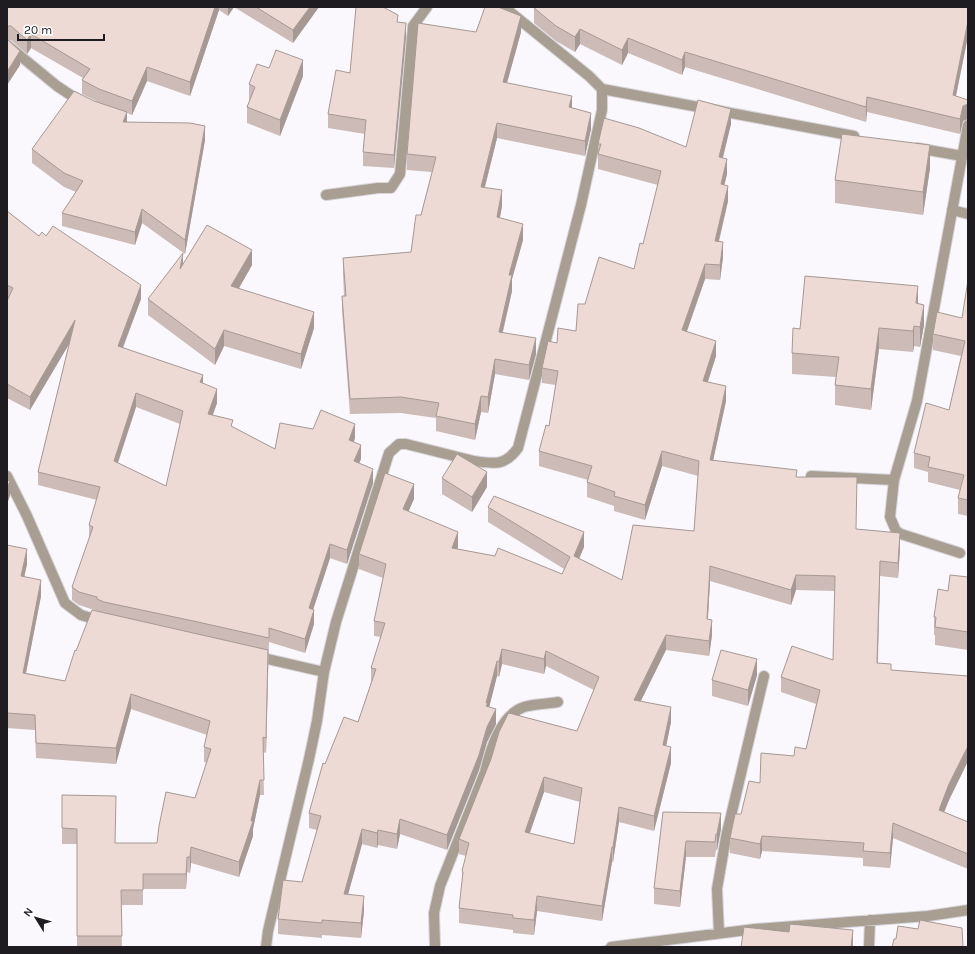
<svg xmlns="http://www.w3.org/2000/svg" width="975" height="954" font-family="Karla,sans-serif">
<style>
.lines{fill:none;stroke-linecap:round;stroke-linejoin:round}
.minor-casing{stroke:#d7d4da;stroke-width:12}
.minor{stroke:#a89f92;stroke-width:10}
.wall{fill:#ccbbb6;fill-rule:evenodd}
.shaded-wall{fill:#a69994}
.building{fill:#eddad4;stroke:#a69994;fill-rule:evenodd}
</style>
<rect width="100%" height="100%" fill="#faf7fd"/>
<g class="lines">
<g class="minor-casing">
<path id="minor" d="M504,7L589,76L602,89L854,136
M7,45L57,86L81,102
M917,148L962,156
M326,195L378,188H391L400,174L413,26L427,7
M952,210L968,214
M7,476L27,516L65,603L81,615L101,621
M811,476L894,480
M960,553L901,534L896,531L890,517L894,480L917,401L968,125
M255,656L324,672
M719,933L717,889L726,837L764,676
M266,947L268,931L309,759L317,721L324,672L336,622L389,453L399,444H406L474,461C494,464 505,466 518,448L581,205L602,110V89
M435,947L434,913L440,886L485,772C490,751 500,715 524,707C534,704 547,704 558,702
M611,947L755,929L928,916L968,910
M869,947L870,920"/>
</g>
<use href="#minor" class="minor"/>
</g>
<path class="wall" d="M7,7H319L293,43L234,7L228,16L219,10L190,96L147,81L132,115L127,113V122L205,140L185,254L142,223L135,245L62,226V213L76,192L64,187L32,163V149L94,101L98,102L82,94V80L83,78L31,48L27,54L11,40H8L20,65L7,85Z
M968,7V36L956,96L963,121L960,134L867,112L866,122L685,67L682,75L628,53L622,65L580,44L575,52L556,41L534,23V8Z
M398,22L406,37L394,168L363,166V152L365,134L328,128V114L350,73Z
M476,32H521L507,83L572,108L591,129L585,156L497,138L485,187L502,206L500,218L523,240L512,279V291L503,332L536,354L529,380L495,374L488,413L481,412L475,440L436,431V418L401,413L350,414L342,311V296H344L343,274V258L411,252L432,172L407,170V154Z
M269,68L303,76L280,136L247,123V107L250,100H249V84Z
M731,124L723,158L727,174L724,185L728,201L719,242L723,257L720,280L705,279L687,331L716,356L708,382L726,401L713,460L797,477L856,529L900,548L898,578L880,576L878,663L891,670L968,676V761L949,800L944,812L968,822V869L893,838L890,868L863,866V858L762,851L760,859L730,853V838L741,814L760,783L794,756L806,749L816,704L781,692V677L833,660L835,591L796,590L791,605L710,581L708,619L712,635L709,656L666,650L640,702L671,722L666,746L671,763L654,831L619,822L613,862H612L602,921L537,911L534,935L513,933V930L459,923V908L462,886V871L466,856L459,854V839L577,731L594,690L546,666L544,674L502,664L499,677L497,676L489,707L496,724L487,742L479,770L447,850L400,834L397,849L378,845L377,848L362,844L348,894L364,911L361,938L322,935V938L278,934V919L302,882L317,830L309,828V813L325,764L358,722L371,683V668L381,637L374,636V621L383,578L359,569V554L414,499L408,511L458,547L457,549L562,574L564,569L488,522V507L584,547L579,558L622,580L694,531L698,476L662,466L645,520L614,511V506L587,497V482L588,480L539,466V451L549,426L556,385L542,383V368L557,343L576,331L585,304L634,269L643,244L658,185L598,169V144L686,147ZM544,792L580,802L574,844L529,834Z
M930,168L923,215L835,203V180Z
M7,211L39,236H46L141,299L123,348L203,383L217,403L213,415L233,427L275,449L355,438L354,442L361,459L359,463L373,483L347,564L330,558L313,610L314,624L305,653L269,642L266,753L263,752L264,795H260L253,829V836L239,877L191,863L190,873L187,872L186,889H143V905H121L122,947H77V844H62V795L116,843H157L195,798L207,763L204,762V747L207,735L131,709L116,764L36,758L35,730L7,728V545L27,564L24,577L41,596L26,673L65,681L76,651L97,611L79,605L72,600V587L89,539V525L97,500L38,485V472L69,344L30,410L7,398V301L8,299H7ZM136,407L180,424L166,486L118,463Z
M183,265H252L239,288L314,328L301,369L224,346L215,365L148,315V299Z
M968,280V516L958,514V498L960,490L928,482V472L914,468V453L949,410L961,356L933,350V334L962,318Z
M918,303L924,325L920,347L914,346L913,352L879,349L871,410L835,405V385L836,377L792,374V353L800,329Z
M442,478L487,487L472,512L442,494Z
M968,577V650L935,645V635H934V617L948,591Z
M757,675L748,706L712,696V680Z
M663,812L721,829L717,850H716L715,857H686L680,907L654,904V888Z"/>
<path class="shaded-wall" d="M215,7H219V10L190,96V82Z
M228,7H234L228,16Z
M310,7H319L293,43V30Z
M521,16V32L503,97V82Z
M968,21V36L953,110V95Z
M406,23V37L394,168V155Z
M580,29V44L575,52V37Z
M31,34V48L27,54V40Z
M628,38V53L622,65V50Z
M20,51V65L7,85V72Z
M685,52V67L682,75V60Z
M303,60V76L280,136V120Z
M147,67V81L132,115V101Z
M572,96V111L569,107Z
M867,97V112L866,122V107Z
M968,104V119L963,121L960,134V119L963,106Z
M731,109V124L719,172V157Z
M127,112V125L123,122Z
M591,113V129L585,156V141Z
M497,123V138L481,202V187Z
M205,126V140L185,254V240Z
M930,145V168L923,215V192Z
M727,159V174L721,199V184Z
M728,186V201L715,256V241Z
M502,190V206L497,233V217Z
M142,209V223L135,245V232Z
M523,224V240L512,279V291L499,347V332L509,275Z
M723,242V257L720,280V265Z
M252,250V265L231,302V286Z
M183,253V269H180Z
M705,264V279L682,345V330Z
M141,285V299L118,360V346Z
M918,286V307L916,303Z
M924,305V325L920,347V327Z
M314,312V328L301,369V354Z
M75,320V334L30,410V397Z
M914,326V346L913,352V331Z
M879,328V349L871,410V389Z
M224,330V346L215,365V349Z
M536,338V354L529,380V365Z
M716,341V356L703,396V381Z
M495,359V374L488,413V397Z
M203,375V389L200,382Z
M726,386V401L710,475V460Z
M217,389V403L208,427V414Z
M136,393V407L114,474V461Z
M481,396V412L475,440V424Z
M355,424V438L349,454V440Z
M361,445V459L354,475V461Z
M662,451V466L645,520V505Z
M373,469V483L347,564V550Z
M487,472V487L472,512V497Z
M10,481V496L7,504V489Z
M414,484V499L403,524V509Z
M458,532V547L452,563V548Z
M584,532V547L574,571V556Z
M900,533V548L898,578V563Z
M330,544V558L309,622V608Z
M27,549V564L21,592V576Z
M880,561V576L877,678V663Z
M710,566V581L707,634V619Z
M796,575V590L791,605V590Z
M41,580V596L23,688V673Z
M314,610V624L305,653V639Z
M712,620V635L709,656V641Z
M666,635V650L634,715V700Z
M502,649V664L499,677V662Z
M268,650V666L266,753V738Z
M546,651V666L544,674V659Z
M757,659V675L748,706V690Z
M497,661V676L488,712L486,703Z
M131,694V709L116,764V748Z
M671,707V722L663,761V745Z
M496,709V724L487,742L479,770L447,850V835L487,727Z
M968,746V761L949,800L939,825V810L949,784Z
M671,747V763L654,831V816Z
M544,777V792L525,847V832Z
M260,780V795L253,829V836L239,877V862L251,821Z
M619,807V822L613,862V847Z
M721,813V829L717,850V834Z
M400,819V834L397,849V834Z
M893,823V838L890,868V853Z
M362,829V844L344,909V894Z
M378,830V845L377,848V833Z
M762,836V851L760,859V844Z
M686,841V857L680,907V891Z
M191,847V863L190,873V857Z
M612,847V862L602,921V906Z
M187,857V872L186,889V874Z
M364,896V911L361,938V923Z
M537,896V911L534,935V920Z
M853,930V947H851Z"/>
<path class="building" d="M7,7H215L190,82L147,67L132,101L99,89L84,81L82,80L90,69L31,34L27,40L11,26H7Z
M256,7H310L293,30Z
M356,7H383L398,15L397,22L406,23L394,155L363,152L366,120L328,114L336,70L350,73Z
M485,7H498L521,16L503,82L572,96L569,107L591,113L585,141L497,123L481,187L502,190L497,217L523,224L509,275H512L499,332L536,338L529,365L495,359L488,397L481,396L475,424L436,416L439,403L401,397L350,399L342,296H346L343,258L411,252L416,215H421L436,157L407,154L418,23L476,32Z
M535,7H968V21L953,95L968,100V104L963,106L960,119L867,97L866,107L685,52L682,60L628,38L622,50L580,29L575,37L556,26L534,8Z
M7,39L20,51L7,72Z
M276,50L303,60L280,120L247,107L255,87L249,84L257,64L269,68Z
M74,91L94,101L127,112L123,122L190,123L205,126L185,240L142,209L135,232L62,213L83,181L64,173L32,149Z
M698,100L731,109L719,157L727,159L721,184L728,186L715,241L723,242L720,265L705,264L682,330L716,341L703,381L726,386L710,460L797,470L796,477H857L856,529L900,533L898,563L880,561L877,663L891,664V670L968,676V746L949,784L939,810L968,822V854L893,823L890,853L863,851L864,843L762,836L760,844L730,838L735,814H741L749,781L760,783L761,753L794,756L795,747L806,749L820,690L781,677L792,646L833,660L835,576L796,575L791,590L710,566L707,619L712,620L709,641L666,635L634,700L671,707L663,745L671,747L654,816L619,807L613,847H612L602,906L537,896L534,920L513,918V915L459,908L463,872L462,871L469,843L459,839L491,759L499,732L508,714L509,713L577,731L599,677L546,651L544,659L502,649L499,662L497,661L486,703H488L486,706L496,709L487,727L479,755L447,835L400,819L397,834L378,830L377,833L362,829L344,894L364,896L361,923L322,920V923L278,919L283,880L302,882L321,816L309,813L323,763L325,764L344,717L358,722L376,669L371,668L385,623L374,621L386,564L359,554L385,473L414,484L403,509L458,532L452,548L495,556L498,548L562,574L570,557L488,507L494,496L584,532L574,556L622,580L633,525L694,531L699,461L662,451L645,505L614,496L615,492L587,482L592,466L539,451L546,425L549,426L558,371L542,368L548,341L557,343L558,328L576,331L578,304H585L599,257L634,269L640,243L643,244L661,171L598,154L601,144H598L604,118L639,128L686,147ZM544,777L582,788L574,844L525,832Z
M842,134L930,145L923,192L835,180Z
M7,211L39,236L42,232L46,236L53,226L141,285L118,346L203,375L200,382L217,389L208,414L233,420L231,426L275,449L280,423L313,429L321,410L355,424L349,440L361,445L354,461L373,469L347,550L330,544L309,608L314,610L305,639L269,628V638L198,622L104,602L97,599V597L79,592L72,587L93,527L89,525L100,487L38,472L75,320L30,397L7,384V301L13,288L7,285ZM136,393L183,411L166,486L114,461Z
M207,225L252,250L231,286L314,312L301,354L224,330L215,349L148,299L183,253L180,269Z
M805,276L918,286L916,303L924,305L920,327L914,326L913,331L879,328L871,389L835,385L839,357L792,353L793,328L800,329Z
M968,280V500L958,498L964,475L928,467L930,457L914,453L926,403L949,410L965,341L933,334L937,312L962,318Z
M457,454L487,472L472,497L442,478Z
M7,480L10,481L7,489Z
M7,545L27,549L21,576L41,580L23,673L65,681L75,650L76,651L92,610L268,650L266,738L263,737L264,780H260L251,821H253L239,862L191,847L190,857H187L186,874H143V890H121L122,936H77V829L62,828V795L116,796L115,843H157L159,826L166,792L195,798L211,749L204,747L210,721L131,694L116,748L36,743L35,715L7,713Z
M950,575L968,577V632L935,627L936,617H934L938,589L948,591Z
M721,650L757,659L748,690L712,680Z
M663,812L721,813L717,834H716L715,842L686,841L680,891L654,888Z
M920,920L962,928L963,947H892L894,939H896L898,926L918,929Z
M790,924L853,930L851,947H741L744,927L789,932Z
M609,946V947H593Z"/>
<rect width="975" height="954" fill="none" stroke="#1e1b21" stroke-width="16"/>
<g transform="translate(36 918) rotate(307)" stroke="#ffffff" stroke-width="3" paint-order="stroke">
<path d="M0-3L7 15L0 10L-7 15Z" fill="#1e1b21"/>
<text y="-6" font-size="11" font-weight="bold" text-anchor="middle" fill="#1e1b21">N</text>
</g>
<path d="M18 34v6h86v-6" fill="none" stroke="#1e1b21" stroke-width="2"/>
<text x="24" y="34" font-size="12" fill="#1e1b21" stroke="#ffffff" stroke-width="3" paint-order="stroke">20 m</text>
</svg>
